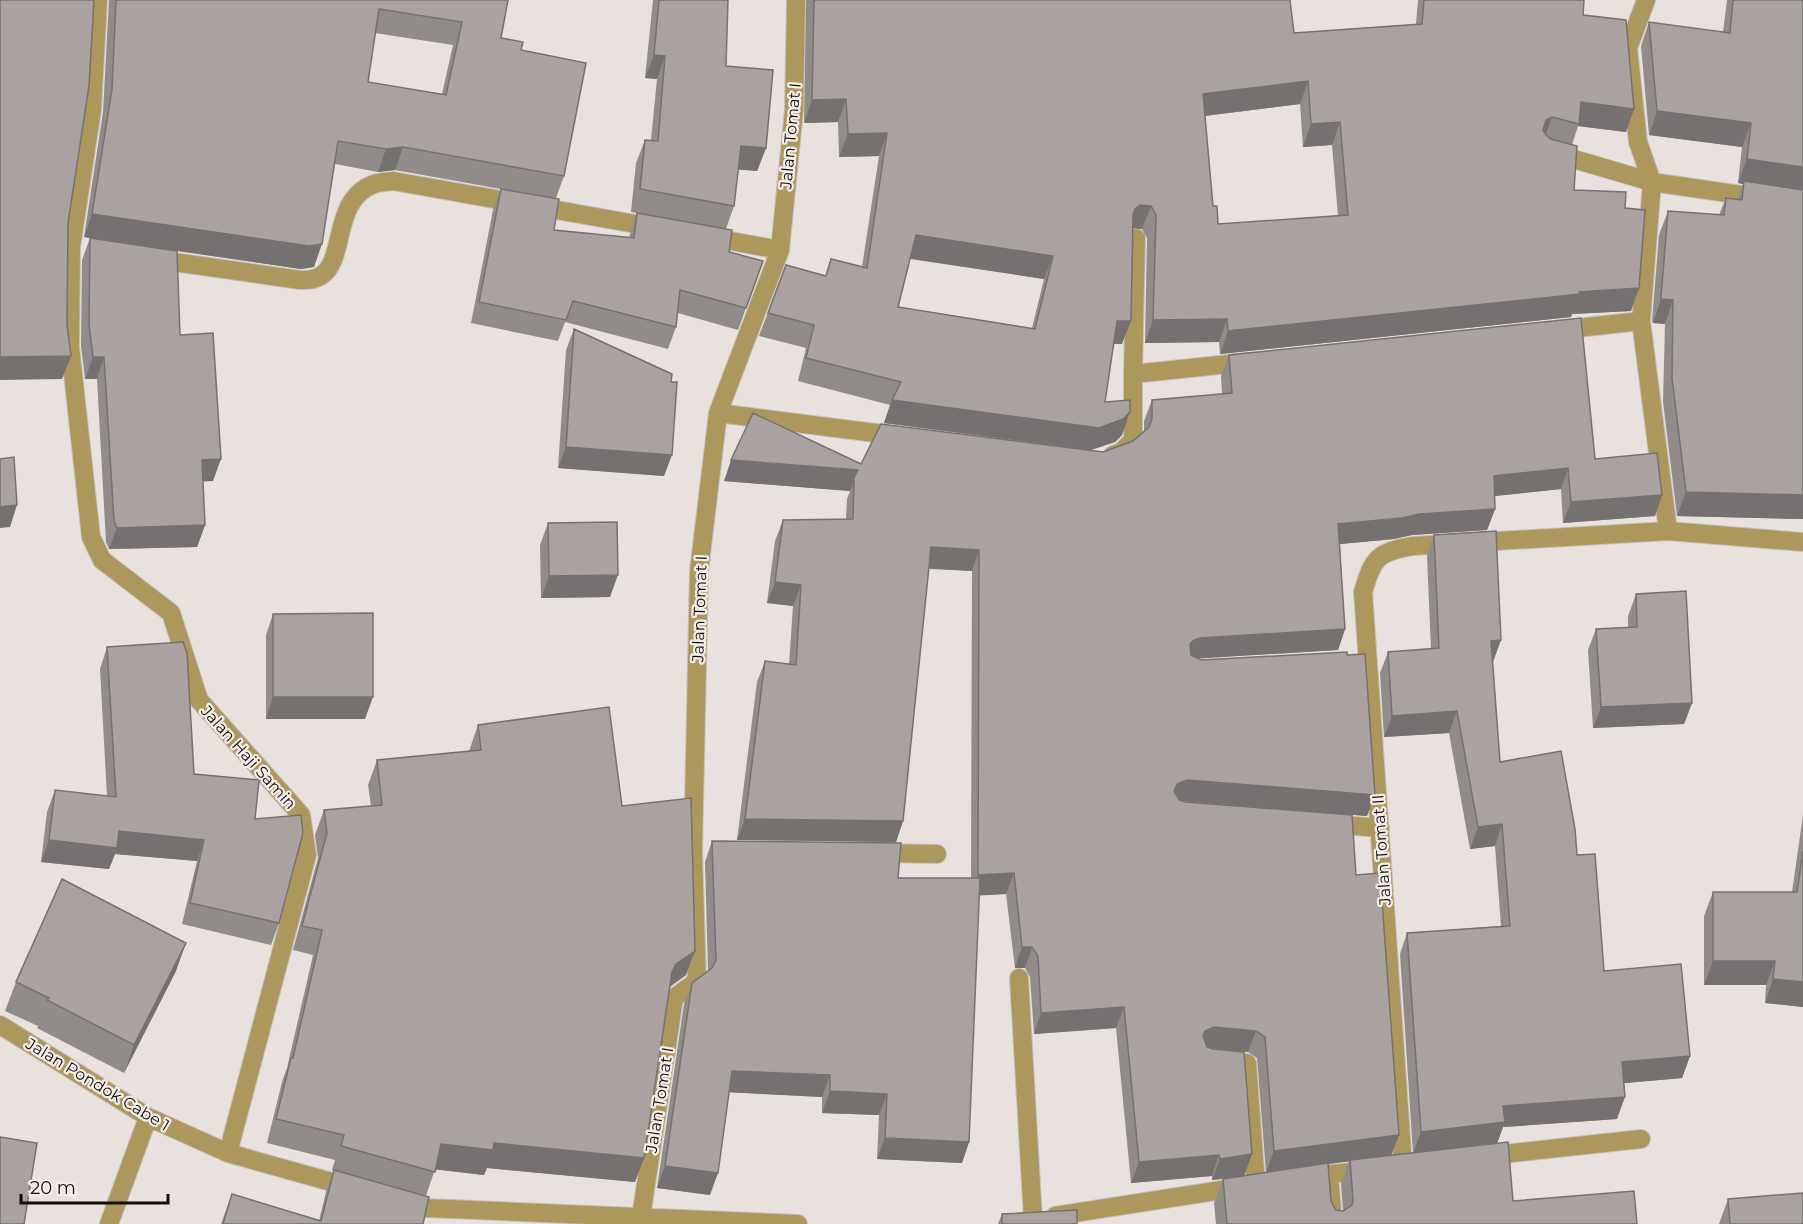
<svg xmlns="http://www.w3.org/2000/svg" width="1803" height="1224" font-family="Montserrat,sans-serif">
<style>
.lines{fill:none;stroke-linecap:round;stroke-linejoin:round}
.minor-casing{stroke:#c6bfbc;stroke-width:20}
.minor{stroke:#ac975d;stroke-width:18}
.wall{fill:#918b8a;fill-rule:evenodd}
.shaded-wall{fill:#767171}
.building{fill:#a9a2a1;stroke:#767171;stroke-width:1.5;fill-rule:evenodd}
.labels{text-anchor:middle;stroke-width:4.5;stroke-linejoin:round;paint-order:stroke}
.street-label{font-size:16px;fill:#110f0d;stroke:#f5eeea}
</style>
<rect width="100%" height="100%" fill="#e8e1dd"/>
<g class="lines">
<g class="minor-casing">
<path id="minor" d="M98,0L92,110L71,247L70,347L91,537L102,560L171,613L199,700L301,815L307,855L228,1153
M1646,0L1628,48L1638,142L1652,182L1641,321L1668,531
M1553,153L1652,182L1803,204
M709,237L780,250
M153,259L300,280C308,280 315,280 322,275C346,259 332,199 374,184C380,182 387,182 393,181L658,228
M1559,330L1641,321
M1133,374L1136,238
M718,413L899,436
M1113,455L1121,452L1133,440V374L1248,362
M1330,824L1380,828
M876,853L937,854
M1019,978L1033,1219
M0,1025L148,1117L228,1153L353,1188
M1221,1061L1247,1063L1256,1185
M1485,1156L1641,1139
M1403,1166L1363,592C1373,558 1377,552 1413,546L1668,531L1803,542
M1329,1174L1333,1224
M1304,1177L1369,1170
M403,1202L426,1208L798,1224
M1055,1216L1241,1187
M641,1217L674,998L697,981L693,851L699,571L718,413L780,250L794,110L796,0
M109,1224L148,1117"/>
</g>
<use href="#minor" class="minor"/>
</g>
<path class="wall" d="M109,0H508L501,38L521,50L564,176L556,198L554,230L629,237L637,213L631,212L636,163L645,140H651L657,79L645,78L653,0H728L726,66L766,148L757,171L738,169L734,206L726,229L729,252L763,261L738,330L678,313L676,327L668,349L565,322L558,341L471,323L493,210L501,189L395,170L378,172L335,164L314,267L301,269L177,251L180,335L213,481H203L205,525L197,547L109,549L106,542L97,379H85L81,346L82,260L90,238L84,237L103,112ZM375,33L453,45L442,94L368,82Z
M806,0H1290L1294,33L1416,24L1418,0H1584L1583,15L1634,109L1626,132L1578,126L1572,145L1574,190L1625,208L1631,311L1572,314L1571,317L1220,354L1219,342L1145,343L1147,238L1142,229L1133,228L1122,344H1114L1105,402L1130,412L1122,435L1115,442L1091,450L1103,452L1133,441L1144,431V421L1152,400L1222,394L1221,376L1229,355L1595,459L1662,495L1655,516L1563,523L1561,489L1494,496L1495,509L1487,530L1412,535L1394,539L1340,544L1345,629L1338,650L1198,658L1367,816L1182,801L1356,875L1391,1155L1413,1153L1400,954L1407,933L1501,926L1495,846L1470,849L1449,733L1384,737L1380,673L1388,652L1431,649L1427,556L1434,535L1493,662L1500,762L1577,855L1604,971L1690,1056L1682,1078L1624,1083L1617,1119L1503,1127L1497,1143L1513,1201L1637,1224H1216L1214,1203L1223,1179L1212,1180V1176L1131,1183L1116,1028L1034,1034L1030,977L1025,968H1015L1006,894L979,895L969,1142L962,1163L877,1159L879,1115L822,1113V1097L729,1092L710,1195L657,1188L684,1004L692,983L708,971L705,862L712,841L898,878H971L972,571L929,569L903,821L896,842L737,840L757,682L765,661L789,664L793,606L767,603L775,541L783,520L846,519L847,499L850,491L724,481L1028,442L884,423L890,405L798,381L806,348L759,336L786,265L825,276L831,259L862,267L879,156L839,157L838,122L804,123ZM1300,104L1303,147L1332,145L1338,216L1218,224L1213,206L1205,116ZM910,259L1044,279L1032,328L898,307ZM1210,1048L1248,1052L1257,1058L1266,1172L1244,1176L1252,1154ZM1349,1161L1341,1184L1343,1211L1336,1210L1331,1201L1328,1164Z
M1727,0H1803V519L1677,516L1663,402L1665,324L1653,323L1652,321L1659,235L1668,211L1719,215L1726,198L1738,199L1743,184L1738,183L1742,147L1649,135L1641,46L1649,22L1723,32Z
M574,329L664,476L558,468L566,350Z
M548,523L610,597L541,598L540,545Z
M1636,594L1692,703L1684,724L1593,728L1588,650L1596,629L1628,627V616Z
M273,614L365,719H266V635Z
M107,647L194,774L255,819L279,923L271,945L182,924L197,861L115,854L109,869L41,862L47,812L55,790L107,796L100,669Z
M478,725L622,806L686,975L669,987L635,1182L487,1168L484,1175L435,1169L426,1196L423,1224H221L232,1194L319,1221L326,1192L334,1171L332,1170L335,1160L267,1143L282,1082L287,1068L313,955L293,950L318,858L315,835L324,810L371,806L368,785L377,760L469,751Z
M1803,815V1007L1765,1003L1766,985H1704V916L1713,892H1792Z
M176,971L124,1073L37,1028L38,1026L5,1011L16,982Z
M1728,1199L1803,1224H1719Z
M1002,1214L1077,1224H998Z"/>
<path class="shaded-wall" d="M654,55L665,56L657,79L645,78Z
M1308,81L1300,104L1195,117L1203,94Z
M846,99L838,122L804,123L812,100Z
M1581,102L1634,109L1626,132L1578,126Z
M1657,111L1751,123L1742,147L1649,135Z
M1552,117L1544,140L1538,143L1546,120Z
M1340,122L1332,145L1303,147L1311,124Z
M887,133L879,156L839,157L848,134Z
M741,146L766,148L757,171L732,169Z
M403,147L395,170L378,172L386,149Z
M1747,159L1803,167V193L1744,181L1743,184L1738,183Z
M1140,205L1151,206L1142,229L1131,228L1127,232L1135,209Z
M92,214L322,244L314,267L301,269L84,237Z
M916,235L1053,256L1044,279L907,258Z
M1639,288L1631,311L1572,314L1571,317L1220,354L1228,331L1579,292Z
M1661,299L1673,300L1665,324L1653,323Z
M1227,319L1219,342L1145,343L1153,320Z
M1117,321H1131L1122,344H1108Z
M71,356L62,379L0,380V357Z
M93,357H104L97,379H85Z
M892,400L1130,412L1122,435L1115,442L1091,450L884,423Z
M566,447L672,455L664,476L558,468Z
M221,459L213,481L194,482L202,460Z
M731,460L858,470L850,491L724,481Z
M1568,468L1561,489L1486,497L1494,476Z
M1686,492L1803,495V519L1677,516Z
M1662,495L1655,516L1563,523L1571,502Z
M17,505L10,527L0,528V507Z
M1495,509L1487,530L1412,535L1394,539L1330,545L1338,524L1420,514Z
M205,525L197,547L109,549L117,528Z
M931,547L979,550L972,571L924,568Z
M618,575L610,597L541,598L549,576Z
M775,582L801,585L793,606L767,603Z
M1345,629L1338,650L1192,659L1186,661L1190,644L1194,640L1200,638Z
M1501,640L1493,662L1491,641Z
M273,697H373L365,719H266Z
M1692,703L1684,724L1593,728L1601,707Z
M1457,711L1449,733L1384,737L1392,716Z
M1187,780L1375,795L1367,816L1179,801L1169,805L1177,784Z
M745,819L903,821L896,842L737,840Z
M1502,824L1495,846L1470,849L1478,827Z
M119,831L204,840L197,861L115,854L109,869L41,862L49,840Z
M1014,873L1006,894L971,896L978,875Z
M186,943L176,971L124,1073L134,1045Z
M1022,947H1032L1025,968H1015Z
M695,951L686,975L667,989L672,972L676,964Z
M1713,961H1775L1766,985H1704Z
M1773,979L1803,982V1007L1765,1003Z
M1124,1007L1116,1028L1034,1034L1041,1013Z
M1214,1027L1256,1031L1248,1052L1207,1048L1197,1052L1205,1031Z
M1690,1056L1682,1078L1615,1084L1622,1062Z
M732,1071L830,1075L822,1097L724,1092Z
M830,1091L887,1094L879,1115L822,1113Z
M1625,1097L1617,1119L1503,1127L1497,1144L1413,1153L1421,1132L1503,1106Z
M1399,1135L1391,1156L1266,1172L1274,1151Z
M885,1138L969,1142L962,1163L877,1159Z
M494,1143L644,1158L635,1182L487,1168L484,1175L432,1169L441,1144Z
M1252,1154L1244,1176L1212,1180L1220,1159Z
M1219,1155L1212,1176L1131,1183L1139,1162Z
M665,1166L718,1173L710,1195L657,1188Z"/>
<path class="building" d="M0,0H94L89,86L68,223L67,324L71,356L0,357Z
M116,0H508L501,38L523,42L521,50L586,63L564,176L403,147L386,149L338,141L322,244L309,246L92,214L112,89ZM379,9L462,22L446,95L368,82Z
M659,0H728L726,66L773,70L766,148L741,146L734,206L640,189L645,140L658,141L665,56L654,55Z
M814,0H1290L1294,33L1422,24L1424,0H1584L1583,15L1626,20L1634,109L1581,102L1579,124L1552,117L1546,120L1543,130L1546,135L1551,139L1577,146L1574,190L1626,192L1625,208L1645,210L1639,288L1579,292L1580,294L1228,331L1227,319L1153,320L1156,215L1151,206L1140,205L1135,209L1133,215L1131,321H1117L1105,402L1130,400V412L1123,419L1099,428L892,400L901,382L806,358L814,325L768,313L786,265L826,276L831,259L867,268L887,133L848,134L846,99L812,100ZM1308,81L1311,124L1340,122L1348,215L1218,224L1217,206H1213L1203,94ZM916,235L1053,256L1035,329L898,307Z
M1733,0H1803V167L1747,159L1751,123L1657,111L1649,22L1730,33Z
M1744,181L1803,190V495L1686,492L1672,378L1673,300L1661,299V297L1668,211L1724,215L1726,198L1742,200Z
M501,189L559,199L554,230L634,238L637,213L732,230L729,252L763,261L746,308L680,290L676,327L573,301L566,320L479,302Z
M90,238L177,251L180,335L213,333L221,459L202,460L205,525L117,528L114,521L104,357H93L89,325Z
M1581,318L1595,459L1657,453L1662,495L1571,502L1568,468L1494,476L1495,509L1420,514L1402,518L1338,524L1345,629L1200,638L1194,640L1190,644L1191,655L1201,660L1347,652V655L1365,654L1375,795L1187,780L1177,784L1174,791L1179,800L1185,802L1352,815L1356,875L1380,873L1399,1135L1274,1151L1265,1037L1256,1031L1214,1027L1205,1031L1203,1036L1207,1047L1213,1049L1244,1052L1252,1154L1220,1159L1219,1155L1139,1162L1124,1007L1041,1013L1038,956L1032,947H1022L1014,873L978,875L979,550L931,547L903,821L745,819L765,661L796,665L801,585L775,582L783,520L853,519L854,478L858,470L731,460L753,413L861,464L881,424L1103,452L1133,441L1149,427L1152,419V400L1232,393L1229,355Z
M574,329L672,374L671,382H677L672,455L566,447Z
M14,457L17,505L0,507V459Z
M617,522L618,575L549,576L548,523Z
M1496,531L1501,640L1491,641L1500,762L1561,751L1575,829L1577,855L1595,854L1604,971L1681,964L1690,1056L1622,1062L1625,1097L1503,1106L1505,1122L1421,1132L1407,933L1510,926L1502,824L1478,827L1457,711L1392,716L1388,652L1439,648L1434,535Z
M1686,591L1692,703L1601,707L1596,629L1637,627L1636,594Z
M373,613V697H273V614Z
M183,642L187,653L194,774L259,780L255,819L301,815L303,833L279,923L190,903L204,840L119,831L117,848L49,840L55,790L116,797L107,647Z
M609,707L622,806L691,798L695,951L676,964L672,972L644,1158L494,1143L493,1150L441,1144L435,1172L341,1146L344,1135L276,1119L291,1058H293L322,930L302,926L327,833L324,810L382,805L377,760L481,750L478,725Z
M712,841L901,843L898,878H980L969,1142L885,1138L887,1094L830,1091V1075L732,1071L718,1173L665,1166L692,983L712,968L716,960Z
M1803,851V982L1773,979L1775,961H1713V892H1797Z
M62,879L186,943L134,1045L47,1000L49,998L16,982Z
M0,1137L37,1143L24,1224H0Z
M1508,1142L1513,1201L1634,1191L1637,1224H1227L1223,1179L1328,1163L1331,1201L1336,1210L1343,1211L1352,1205L1353,1200L1350,1160Z
M334,1170L429,1197L423,1224H223L232,1194L321,1221Z
M1803,1193V1224H1730L1728,1199Z
M1077,1210V1224H1002V1214Z"/>
<g class="labels">
<g class="street-label">
<text transform="translate(790 136) rotate(-85)" y="6">Jalan Tomat I</text>
<text transform="translate(699 609) rotate(-88)" y="6">Jalan Tomat I</text>
<text transform="translate(249 757) rotate(48)" y="6">Jalan Haji Samin</text>
<text transform="translate(1381 850) rotate(-94)" y="6">Jalan Tomat II</text>
<text transform="translate(98 1084) rotate(31)" y="6">Jalan Pondok Cabe 1</text>
<text transform="translate(659 1100) rotate(-81)" y="6">Jalan Tomat I</text>
</g>
</g>
<path d="M21 1194v9h147v-9" fill="none" stroke="#110f0d" stroke-width="3"/>
<text x="30" y="1194" font-size="18" fill="#110f0d" stroke="#f5eeea" stroke-width="4.5" paint-order="stroke">20 m</text>
</svg>
